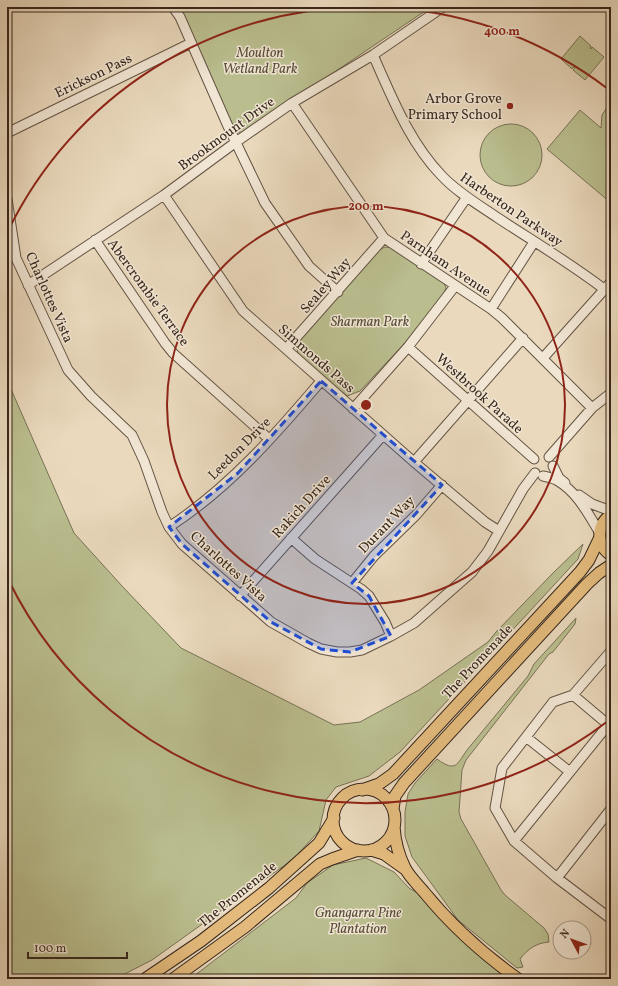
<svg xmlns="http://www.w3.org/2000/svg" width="618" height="986" font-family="Vollkorn,serif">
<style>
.green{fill:#babe8f;stroke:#787256}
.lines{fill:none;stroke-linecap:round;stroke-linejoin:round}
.minor-casing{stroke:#645444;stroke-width:11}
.major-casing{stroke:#37271c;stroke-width:13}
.minor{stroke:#f1e6d4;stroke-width:9}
.major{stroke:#e5bc7e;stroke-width:11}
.marked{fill:#1d4ed8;fill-opacity:0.2;stroke:#1d4ed8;stroke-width:3;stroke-dasharray:8 5;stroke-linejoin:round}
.ring{fill:none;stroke:#8f2418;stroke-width:2}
.poi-dot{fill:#8f2418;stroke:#f1e6d4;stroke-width:1.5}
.labels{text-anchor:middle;stroke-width:3;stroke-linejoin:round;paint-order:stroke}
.park-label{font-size:14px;font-style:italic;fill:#584d39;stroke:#f1e6d4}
.street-label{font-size:14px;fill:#37271c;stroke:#f1e6d4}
.poi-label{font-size:14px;fill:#37271c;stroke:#f1e6d4;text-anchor:end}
.centre{fill:#8f2418;stroke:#f1e6d4;stroke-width:2}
.ring-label{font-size:12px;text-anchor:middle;font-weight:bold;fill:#8f2418;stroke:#f1e6d4;stroke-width:3;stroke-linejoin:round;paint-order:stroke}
</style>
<rect width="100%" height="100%" fill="#ead9bd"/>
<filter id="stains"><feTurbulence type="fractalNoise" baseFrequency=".005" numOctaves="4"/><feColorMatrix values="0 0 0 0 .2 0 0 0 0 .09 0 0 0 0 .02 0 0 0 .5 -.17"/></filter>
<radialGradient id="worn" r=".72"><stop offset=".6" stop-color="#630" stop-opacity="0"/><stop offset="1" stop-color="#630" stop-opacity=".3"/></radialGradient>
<path class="green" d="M178,7H431L244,133L238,132L233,126L183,14Z
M580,36L591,46L590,48L591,49L592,47L604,57L585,80L573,70L575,68L573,67L572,69L561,59Z
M611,101V203L547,149L580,110L601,128L602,115Z
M480 155a31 31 0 1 1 62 0a31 31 0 1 1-62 0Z
M385,247L392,248L444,283L446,288L443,295L403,345L360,391L347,396L299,357L297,349L298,341L379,250Z
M7,380L74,533L122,586L181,648L334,725L360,722L419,690L488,642L496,632L552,574L583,544L578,559L400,752L369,776L336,787L326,800L319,831L297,855L285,865L152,960L115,979H7Z
M576,618L575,624L553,652L549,654L466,760L462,770L459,812L461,819L501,890L505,895L544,928L548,934L549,942C536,943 528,949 520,959L523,967L517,968L458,920L412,857L405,836V812L408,794L415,783L437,759C456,773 457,764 467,750L528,676L534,664Z
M366,858L394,872L409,888L421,895L448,926L506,979H190L296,898L307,883L333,865Z"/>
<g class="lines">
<g class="minor-casing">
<path id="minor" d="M173,7L180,17L227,124L265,203L309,266L338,292
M373,55C392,97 409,142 442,176C458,193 479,205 498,218C533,241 570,263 604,289
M292,103L384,238L491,309L502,318L592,408
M7,133L191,43
M164,195L243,311L414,462L485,522L499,531
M7,199L16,258L68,370L91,396L132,435L144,461L162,512L169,527L182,544L271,622L308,643L321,649L337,652H350L362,650L391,636L414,623L472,572L488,551L523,489L535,473
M95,240L165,343L173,353L269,439
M421,264L467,197
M28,285L164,195L236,142L292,103L373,55L443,7
M491,309L534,242
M408,347L534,459
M286,349L384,238
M543,358L611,282
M353,409L408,347L455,286
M549,457L592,408L611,393
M414,462L523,338
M553,466L559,478L565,483
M543,476C548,477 554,478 558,481C578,493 588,514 600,533
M579,495L592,504L611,511
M169,527C229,488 276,434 321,381
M291,538L315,559L361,589L369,596L385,622L391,636
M352,583L374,556L416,515L442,485
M240,596L383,435
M611,651L573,695L553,702L502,768L495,808L514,841L557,878L611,919
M573,695L611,727
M526,737L570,772
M514,841L608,725
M557,878L611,809"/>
</g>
<g class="major-casing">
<path id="major" d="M611,515C596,525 596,545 611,555
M333 820a31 31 0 1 1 62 0a31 31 0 1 1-62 0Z
M362,790L379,784L393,774L580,572L589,560L600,537
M393,809L395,796L404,783L587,584L599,573L611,565
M394,827C395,841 398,854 405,868C409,876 417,884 424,892C451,925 483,954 518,979
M371,850L384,854L405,869
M145,979L201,941L269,888L319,843L334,818
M173,979L245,927L320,864L332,859L358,850"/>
</g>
<use href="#minor" class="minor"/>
<use href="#major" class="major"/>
</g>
<path class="marked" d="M321,381L442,485L352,583L369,596L391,636L350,652L321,649L271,622L182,544L169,527L238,473Z"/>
<g class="ring">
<circle cx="366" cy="405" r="199"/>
<path d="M608 721A398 398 0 0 1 8 579M8 231A398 398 0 0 1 363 7M369 7A398 398 0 0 1 608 89"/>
</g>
<circle class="poi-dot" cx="510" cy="106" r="4"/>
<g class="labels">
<g class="park-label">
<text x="260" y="57">Moulton<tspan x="260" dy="16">Wetland Park</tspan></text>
<text x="370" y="326">Sharman Park</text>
<text x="358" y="917">Gnangarra Pine<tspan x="358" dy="16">Plantation</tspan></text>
</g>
<g class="street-label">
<text transform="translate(93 75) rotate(-26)" y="5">Erickson Pass</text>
<text transform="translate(226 133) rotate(-36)" y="5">Brookmount Drive</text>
<text transform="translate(512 209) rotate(34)" y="5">Harberton Parkway</text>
<text transform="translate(446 263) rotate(34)" y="5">Parnham Avenue</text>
<text transform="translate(325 285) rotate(-49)" y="5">Sealey Way</text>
<text transform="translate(149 292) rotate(54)" y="5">Abercrombie Terrace</text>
<text transform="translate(50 297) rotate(66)" y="5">Charlottes Vista</text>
<text transform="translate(317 358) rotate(41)" y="5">Simmonds Pass</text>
<text transform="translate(480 393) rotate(42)" y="5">Westbrook Parade</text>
<text transform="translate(239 448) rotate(-45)" y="5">Leedon Drive</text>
<text transform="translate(301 506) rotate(-48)" y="5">Rakich Drive</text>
<text transform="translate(386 524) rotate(-46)" y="5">Durant Way</text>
<text transform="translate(229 566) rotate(42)" y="5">Charlottes Vista</text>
<text transform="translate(477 661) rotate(-47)" y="5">The Promenade</text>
<text transform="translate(237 894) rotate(-39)" y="5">The Promenade</text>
</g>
<g class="poi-label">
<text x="502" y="103">Arbor Grove<tspan x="502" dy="16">Primary School</tspan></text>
</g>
</g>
<circle cx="366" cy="405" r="6" class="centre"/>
<g class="ring-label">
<text x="502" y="35">400 m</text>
<text x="366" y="210">200 m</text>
</g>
<rect width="618" height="986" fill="none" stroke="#ead9bd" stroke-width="24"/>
<rect x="8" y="8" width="602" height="970" fill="none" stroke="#37271c" stroke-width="2"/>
<rect x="12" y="12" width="594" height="962" fill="none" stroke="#37271c"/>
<g transform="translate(572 940) rotate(311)"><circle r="19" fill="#f1e6d4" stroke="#a79a8a"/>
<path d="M0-3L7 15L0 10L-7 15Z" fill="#8f2418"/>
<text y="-6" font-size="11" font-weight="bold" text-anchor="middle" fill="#37271c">N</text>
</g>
<path d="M28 952v6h99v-6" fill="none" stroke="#37271c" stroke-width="2"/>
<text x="34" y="952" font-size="12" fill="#37271c" stroke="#f1e6d4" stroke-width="3" paint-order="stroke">100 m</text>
<rect width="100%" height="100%" filter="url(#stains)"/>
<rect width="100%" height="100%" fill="url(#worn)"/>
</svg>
